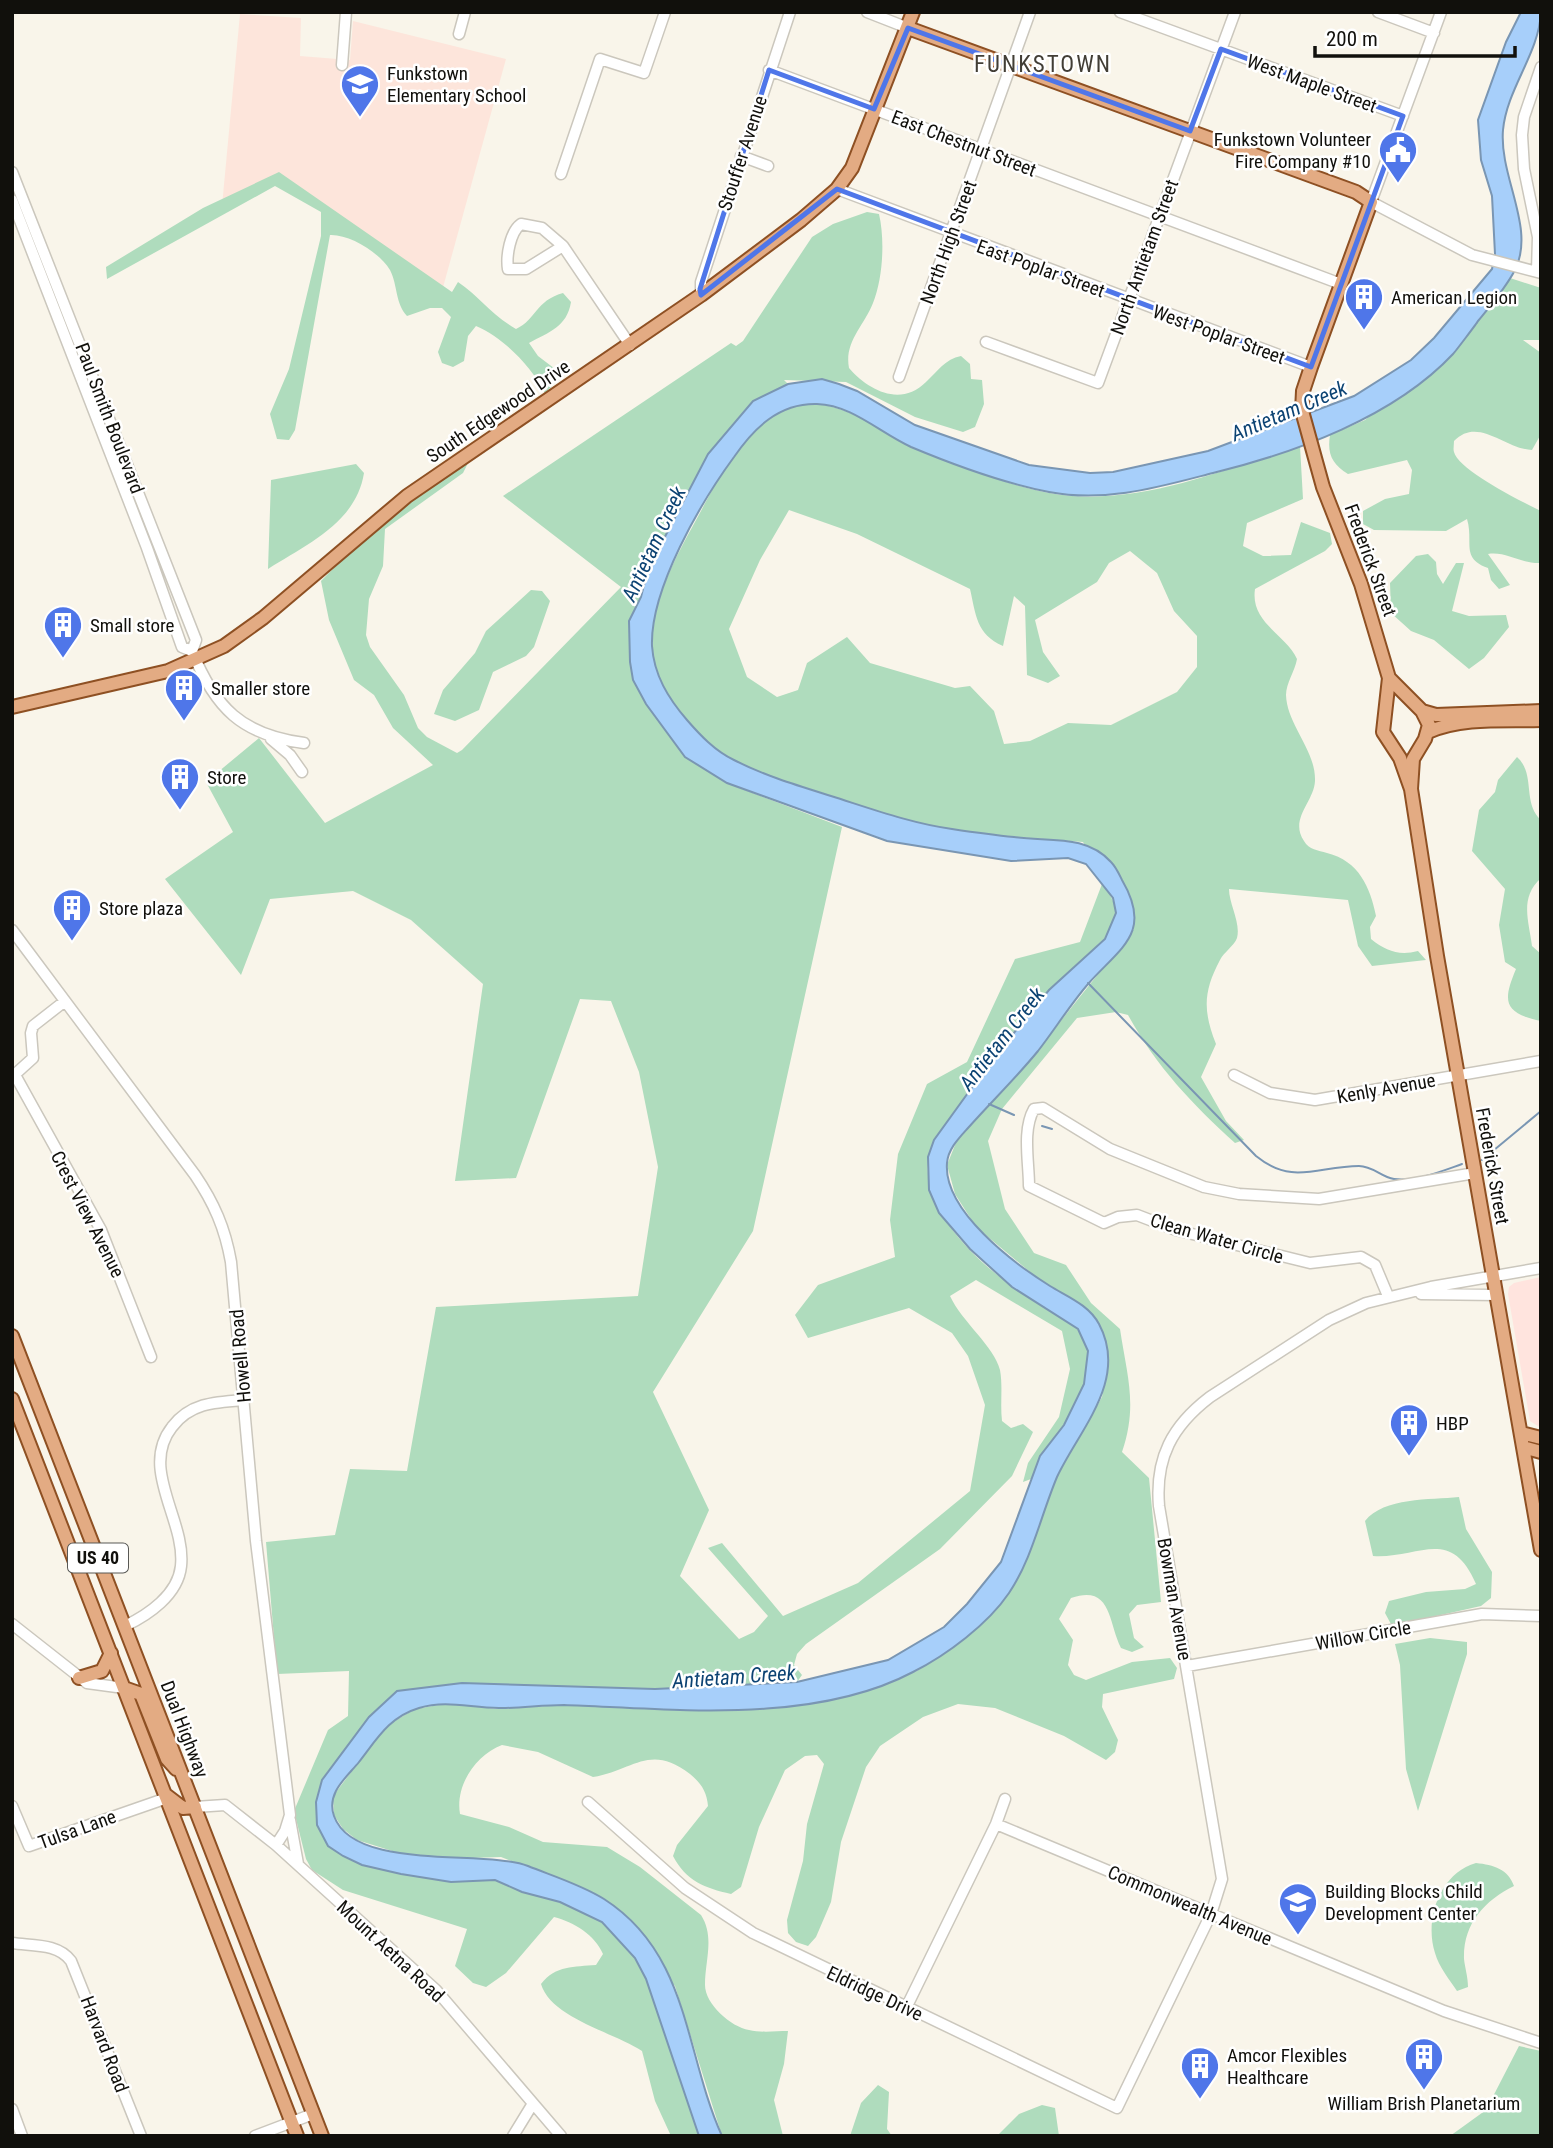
<svg xmlns="http://www.w3.org/2000/svg" width="1553" height="2148" font-family="'Roboto Condensed',sans-serif">
<style>
.commercial{fill:#ffe4de}
.education{fill:#fde5db}
.green{fill:#afdcbd;fill-rule:evenodd}
.water{fill:#a7cffa;stroke:#7a96b3;stroke-width:2}
.lines{fill:none;stroke-linecap:round;stroke-linejoin:round}
.stream{stroke:#7a96b3;stroke-width:2}
.minor-casing{stroke:#cbc7bd;stroke-width:13}
.major-casing{stroke:#8e5023;stroke-width:16}
.minor{stroke:#fff;stroke-width:10}
.major{stroke:#e3ab83;stroke-width:12}
.marked{fill:none;stroke:#4f76e9;stroke-width:5;stroke-linejoin:round}
.labels{text-anchor:middle;stroke-width:5;stroke-linejoin:round;paint-order:stroke}
.shield{fill:#fff;stroke:#585855;stroke-width:2}
.shield-label{font-size:18px;font-weight:bold;fill:#11100c}
.poi-label{font-size:19px;fill:#11100c;stroke:#fff;text-anchor:start}
.street-label{font-size:19px;fill:#11100c;stroke:#fff}
.water-label{font-size:21px;font-style:italic;fill:#0c4373;stroke:#fff}
.quarter-label{font-size:23px;letter-spacing:2px;fill:#423e36;stroke:#fff}
</style>
<rect width="100%" height="100%" fill="#f9f5ea"/>
<path class="commercial" d="M1541,1277V1428L1530,1421L1508,1294L1509,1287L1514,1283Z"/>
<path class="education" d="M240,14L301,18L300,56L350,60L353,21L506,59L442,291L280,176L222,206Z"/>
<path class="green" d="M279,172L452,292L458,282C480,297 490,314 516,329C537,319 535,301 563,293L571,302C567,327 549,332 529,343L538,356L563,375L545,393C531,366 504,338 476,326L468,336L464,361L453,367L442,363L438,352L451,317L442,308H430L407,316C395,303 398,286 390,270C379,252 349,234 330,235L295,430L289,440L277,439L270,414L289,369L321,236V212L275,186L107,279L106,267L203,208Z
M867,212L879,214C885,240 883,278 873,303C864,326 844,342 849,368C869,391 901,407 926,382C938,371 945,359 961,356L970,364L971,379L982,380L984,404L975,427L963,432L915,417L846,382L784,380L788,384L753,401L708,454L657,552L647,573L641,597L629,621L630,662L633,680L646,704L685,757L727,783L842,827L753,1231L653,1392L709,1510L680,1576L739,1639L754,1632L768,1616L708,1548L722,1543L783,1616L858,1583L970,1491L985,1405L968,1356L952,1333L909,1308L808,1338L795,1315L818,1285L895,1257L890,1220L898,1154L927,1084L967,1062L1015,959L1080,942L1102,884C1111,895 1119,907 1114,922C1105,951 1067,969 1049,991C1017,1028 988,1068 959,1108C952,1119 940,1130 934,1142C907,1195 973,1260 1014,1287C1038,1303 1083,1318 1088,1351C1095,1399 1047,1439 1031,1479L1023,1482L1028,1463L1059,1417L1070,1369L1062,1331L976,1280L950,1296C962,1322 994,1346 1000,1370C1003,1386 1000,1404 1002,1421L1011,1428L1023,1424L1033,1432L1012,1476L940,1549L806,1644L797,1654L794,1665L802,1675L797,1682L655,1689L462,1683L397,1691L327,1772L318,1792L362,1865L451,1882L495,1880L522,1892L560,1902L602,1922L635,1958L646,1979L699,2136H671L655,2101L642,2051C613,2032 551,2018 541,1984C556,1965 574,1967 596,1965L603,1954C595,1935 574,1922 554,1917L506,1973L486,1987L473,1983L455,1966L467,1929L343,1890L312,1870L306,1859L294,1811L328,1730L348,1716L349,1671L277,1674L266,1542L335,1535L350,1469L407,1471L436,1307L638,1296L658,1167L639,1072L611,1001L580,999L516,1178L455,1181L483,984L411,920L353,891L270,899L241,975L165,879L233,832L206,782L259,738L325,823L433,765L393,728L374,695L354,680L329,620L321,581C359,543 417,482 468,463L463,473L385,529L383,566L369,599L366,635L370,647L404,695L418,728L427,737L457,753L462,750L621,587L503,496L731,343L736,346L743,341L812,237L833,224Z
M1510,278L1541,288V340H1523L1541,353V434L1532,450C1505,449 1478,416 1454,441C1454,445 1453,449 1454,452C1458,470 1524,503 1541,511V563C1521,564 1506,551 1488,554L1510,585L1499,589L1491,580L1488,568C1460,558 1474,542 1467,519L1446,531L1374,530L1363,524V511L1385,499L1409,494L1412,470L1407,460L1348,474C1332,464 1327,454 1330,435L1365,420L1474,326Z
M812,403C856,407 892,439 933,455C977,472 1025,492 1072,496C1150,502 1227,468 1300,446L1303,499L1247,523L1243,546L1263,556L1291,555L1301,522L1330,533L1332,544L1325,551L1255,589C1250,623 1286,634 1297,659C1295,671 1286,683 1286,695C1287,725 1316,750 1315,781C1314,802 1289,819 1304,841C1309,850 1318,850 1327,853C1359,861 1370,887 1376,916L1370,927L1371,939C1386,951 1399,956 1418,951L1426,960L1372,966L1358,946L1348,900L1229,889C1229,904 1241,923 1237,938C1234,946 1224,952 1220,960C1203,992 1203,1011 1216,1044L1201,1077L1226,1121L1244,1140L1235,1143C1192,1104 1156,1066 1128,1015L1116,1012L1077,1018L1002,1109L988,1141L1005,1209L1034,1253L1066,1265L1091,1303L1120,1329C1127,1376 1138,1405 1122,1452L1149,1478L1161,1602L1137,1605L1129,1614L1134,1638L1144,1647L1132,1652L1121,1648C1108,1622 1112,1584 1071,1598L1059,1619L1073,1640L1068,1665L1074,1675L1086,1680L1132,1662L1170,1658L1177,1668L1174,1679L1103,1694L1102,1707L1118,1740L1115,1752L1106,1760L1064,1736L995,1708L958,1704L923,1717L880,1746L866,1767L841,1842L831,1902L816,1937L808,1946L796,1942L788,1933L787,1920L803,1861L807,1824L824,1764L817,1755L805,1756L785,1770L759,1827L741,1887L731,1894C705,1888 686,1881 673,1856L677,1845L708,1806C707,1792 701,1783 690,1774C650,1743 634,1770 593,1777L538,1752L502,1745C476,1755 455,1785 460,1814L509,1827L543,1842L607,1847L640,1867L701,1915C715,1937 705,1960 705,1985C705,2004 731,2027 749,2030C761,2033 776,2031 788,2031L784,2064L774,2100L783,2136H722L675,1986L590,1891L501,1857L438,1859L405,1855L357,1840L343,1829L334,1815L333,1796L386,1726L415,1709L450,1703L496,1709L565,1705L718,1711L822,1700L861,1691L917,1671L970,1633L1008,1594L1059,1473L1102,1397L1107,1364L1106,1348L1102,1330L1086,1308L1042,1282L976,1227L955,1194L947,1165L957,1140L1020,1072L1134,929L1083,842C1026,837 966,836 910,822C884,816 859,805 835,797C801,786 767,777 735,761C697,742 656,695 653,651C649,606 674,560 695,522C715,486 736,439 771,415C782,408 799,406 812,403ZM789,510L857,534L970,589C976,615 976,634 1003,646L1014,596L1025,606L1027,675L1048,683L1060,676L1043,652L1035,620L1097,582L1109,563L1130,551L1157,573L1174,611L1197,636V667L1177,692L1111,725L1068,723L1030,741L1004,744L994,711L970,686L955,688L870,663L847,637L807,663L798,690L777,697L747,677L729,629L760,560Z
M356,464L364,473C356,523 307,544 268,569L271,480Z
M1428,554L1436,562L1437,574L1443,584L1456,563H1464L1452,611L1469,616L1506,615L1509,627L1484,658L1469,669L1434,640L1411,631L1391,613L1390,583L1416,556Z
M531,590L542,591L550,601L534,647L526,656L493,672L479,710L455,721L434,714L443,690L475,653L486,631Z
M1517,757C1536,774 1522,803 1541,820V878C1519,898 1529,921 1532,946L1541,954V1021C1504,1013 1502,1002 1516,969L1505,962L1499,925L1505,889L1472,851L1479,810L1495,792L1498,780Z
M1459,1497L1466,1529L1492,1572L1491,1598L1481,1606L1392,1626L1385,1613L1389,1601L1426,1592L1465,1589L1476,1584C1451,1525 1418,1559 1373,1556L1365,1521C1384,1497 1430,1500 1459,1497Z
M1430,1638L1467,1642V1654L1418,1811L1406,1769L1400,1665L1395,1644Z
M1476,1863C1494,1865 1508,1869 1514,1886C1484,1901 1463,1924 1464,1959C1465,1968 1468,1977 1468,1987L1457,1991C1449,1979 1439,1967 1435,1953C1424,1919 1440,1873 1476,1863Z
M1519,2046L1541,2051V2136H1450L1486,2110Z
M878,2085L889,2092L887,2129L892,2136H850L861,2103Z
M1042,2105L1055,2108L1059,2136H997L1019,2114Z"/>
<path class="water" d="M1521,12H1541C1539,54 1507,88 1503,130C1499,177 1536,228 1515,270C1505,289 1491,305 1478,321C1477,323 1455,352 1453,354C1394,417 1295,453 1213,473C1159,487 1106,503 1049,492C1003,483 954,465 911,447C880,433 852,405 817,404C779,403 754,428 734,457C701,502 650,589 652,646C654,675 668,698 687,720C700,735 715,751 734,760C765,776 799,786 831,796C872,809 910,823 952,829C972,832 993,835 1014,837C1048,842 1086,834 1111,862C1116,867 1119,874 1122,880C1153,933 1121,947 1088,984C1070,1005 1055,1029 1038,1051C1016,1078 991,1102 968,1128C959,1138 948,1149 947,1163C943,1211 1015,1264 1050,1286C1068,1297 1089,1305 1099,1324C1129,1380 1079,1430 1057,1477C1041,1515 1032,1559 1009,1593C988,1624 947,1655 913,1672C813,1725 673,1709 564,1705C543,1705 522,1708 502,1708C473,1709 448,1699 419,1708C389,1717 377,1739 359,1762C346,1778 326,1793 334,1816C354,1872 485,1849 528,1866C553,1876 582,1885 604,1899C690,1954 684,2052 722,2136H699L646,1979L635,1958L602,1922L560,1902L522,1892L495,1880L451,1882L401,1874L362,1865L343,1856L328,1846L317,1825L316,1802L322,1780L369,1717L397,1691L462,1683L655,1689L797,1682L888,1660L944,1627L967,1604L1001,1562L1040,1456L1064,1425L1084,1384L1088,1351L1078,1329L1012,1287L970,1249L939,1213L929,1190L928,1157L934,1140L991,1061L1049,990L1105,939L1116,913L1113,898L1086,864L1068,858L1011,861L887,841L727,783L685,757L646,704L633,680L630,662L629,621L641,597L647,573L657,552L708,454L753,401L788,384L822,379L839,384L857,391L915,425L1029,465L1090,473L1113,472L1208,451L1354,396L1411,360L1434,338L1492,269L1495,254L1492,196L1481,160L1478,120L1506,42Z"/>
<g class="lines">
<path class="stream" d="M1088,983L1256,1156C1293,1186 1318,1166 1359,1166C1373,1166 1381,1177 1394,1179C1416,1182 1442,1171 1462,1164
M989,1104L1014,1115
M1042,1126L1052,1129
M1482,1160L1541,1111"/>
<g class="minor-casing">
<path id="minor" d="M867,12L908,28
M1120,12L1403,116
M1378,12L1434,33
M1441,12L1371,202L1472,255L1541,273
M459,34L465,12
M342,65L346,12
M769,70L1341,284
M741,156L768,166
M12,172L196,640L192,651
M561,174L600,59L644,73L665,12
M837,189L1311,367
M12,200L147,548L182,647L192,651C215,708 242,735 304,743
M563,246L542,228L521,224C510,232 506,256 508,269H526L563,246L630,345
M1537,271L1538,237L1524,169L1522,135L1524,117L1541,67
M701,295V282L790,12
M986,342L1098,383L1235,12
M899,377L1030,12
M271,739L290,755L302,772
M12,930L195,1175C214,1203 225,1228 231,1262L256,1541L290,1815L285,1831L276,1845
M15,1075L101,1230L151,1357
M1234,1075L1270,1093L1315,1100L1541,1061
M12,1077L33,1058L31,1033L33,1026L65,1001
M1421,1294L1497,1295
M1388,1296L1375,1265L1361,1257L1310,1263L1176,1230L1137,1215L1118,1217L1104,1223L1029,1186C1029,1162 1022,1130 1034,1109L1043,1108L1110,1149L1204,1187L1239,1194L1319,1199L1475,1173
M12,1624L87,1683L124,1688
M125,1626C148,1615 178,1595 181,1566C186,1520 139,1469 172,1427C190,1403 215,1402 244,1400
M1187,1666L1482,1614L1541,1616
M588,1802L685,1888L753,1933L1117,2108L1211,1914L1222,1879L1159,1506C1155,1458 1172,1426 1210,1397L1329,1320L1366,1303L1431,1287L1541,1268
M12,1806L29,1846L167,1798
M195,1807L225,1805L276,1845L436,1990L561,2136
M290,1820L298,1864
M996,1824L1444,2011L1541,2043
M12,1943C32,1946 58,1943 71,1961L141,2136
M906,2008L996,1824L1005,1799
M12,2109L22,2136
M255,2136L313,2114
M513,2136L532,2105"/>
</g>
<g class="major-casing">
<path id="major" d="M908,28L1356,192L1371,202L1311,367L1303,391L1302,411L1323,487L1361,584L1389,678L1383,732L1400,758L1411,789
M1389,678L1422,711L1429,725L1425,739L1413,759L1411,789L1437,956L1541,1550
M12,707L168,671L224,646L263,618L407,496L701,295L801,220L837,189L852,168L913,12
M1422,711L1436,715L1541,711
M1428,732C1462,717 1504,721 1541,720
M12,1336L322,2136
M12,1399L297,2136
M1521,1433L1541,1438
M1523,1447L1541,1452
M79,1678L102,1671L111,1653
M124,1688L141,1694L167,1759L176,1769
M166,1795L183,1808L195,1807"/>
</g>
<use href="#minor" class="minor"/>
<use href="#major" class="major"/>
</g>
<path class="marked" d="M908,28L1190,131L1221,49L1403,116L1311,367L837,189L701,295L700,289L769,70L874,109Z"/>
<defs>
<g id="school-pin" transform="scale(2.0125)"><path d="M0 17L-7.5 6A9.5 9.5 0 1 1 7.5 6Z" fill="#4f76e9" stroke="#fff"/><path d="M0-5L7-2L0 1L-7-2ZM-4 1L0 2.5L4 1V4Q0 6-4 4Z" fill="#fff"/></g>
<g id="civic-pin" transform="scale(2.0125)"><path d="M0 17L-7.5 6A9.5 9.5 0 1 1 7.5 6Z" fill="#4f76e9" stroke="#fff"/><path d="M-.6-6.5H3V-4.5H.6V-3L4-1V1h2V6H-6V1h2V-1L-.6-3ZM-1.2 2.5V6h2.4V2.5Z" fill="#fff"/></g>
<g id="building-pin" transform="scale(2.0125)"><path d="M0 17L-7.5 6A9.5 9.5 0 1 1 7.5 6Z" fill="#4f76e9" stroke="#fff"/><path d="M-4-6H4V6H1V3H-1V6H-4ZM-2.5-4.3h1.7v1.8h-1.7ZM.8-4.3h1.7v1.8H.8ZM-2.5-1h1.7V.8h-1.7ZM.8-1h1.7V.8H.8Z" fill="#fff"/></g>
</defs>
<g fill-rule="evenodd">
<use href="#school-pin" x="360" y="84"/>
<use href="#civic-pin" x="1398" y="150"/>
<use href="#building-pin" x="1364" y="297"/>
<use href="#building-pin" x="63" y="625"/>
<use href="#building-pin" x="184" y="688"/>
<use href="#building-pin" x="180" y="777"/>
<use href="#building-pin" x="72" y="908"/>
<use href="#building-pin" x="1409" y="1423"/>
<use href="#school-pin" x="1298" y="1902"/>
<use href="#building-pin" x="1424" y="2057"/>
<use href="#building-pin" x="1200" y="2066"/>
</g>
<g class="labels">
<rect class="shield" x="68" y="1543.5" width="60" height="29" rx="5"/>
<g class="shield-label">
<text x="98" y="1564">US 40</text>
</g>
<g class="poi-label">
<text x="387" y="80">Funkstown<tspan x="387" dy="22">Elementary School</tspan></text>
<text x="1371" y="146" text-anchor="end">Funkstown Volunteer<tspan x="1371" dy="22">Fire Company #10</tspan></text>
<text x="1391" y="304">American Legion</text>
<text x="90" y="632">Small store</text>
<text x="211" y="695">Smaller store</text>
<text x="207" y="784">Store</text>
<text x="99" y="915">Store plaza</text>
<text x="1436" y="1430">HBP</text>
<text x="1325" y="1898">Building Blocks Child<tspan x="1325" dy="22">Development Center</tspan></text>
<text x="1227" y="2062">Amcor Flexibles<tspan x="1227" dy="22">Healthcare</tspan></text>
<text x="1424" y="2110" text-anchor="middle">William Brish Planetarium</text>
</g>
<g class="street-label">
<text transform="translate(1312 83) rotate(20)" y="7">West Maple Street</text>
<text transform="translate(964 143) rotate(21)" y="7">East Chestnut Street</text>
<text transform="translate(742 153) rotate(-72)" y="7">Stouffer Avenue</text>
<text transform="translate(948 242) rotate(-70)" y="7">North High Street</text>
<text transform="translate(1144 257) rotate(-70)" y="7">North Antietam Street</text>
<text transform="translate(1041 268) rotate(20)" y="7">East Poplar Street</text>
<text transform="translate(1219 334) rotate(20)" y="7">West Poplar Street</text>
<text transform="translate(498 411) rotate(-34)" y="7">South Edgewood Drive</text>
<text transform="translate(110 418) rotate(69)" y="7">Paul Smith Boulevard</text>
<text transform="translate(1371 560) rotate(70)" y="7">Frederick Street</text>
<text transform="translate(1386 1088) rotate(-10)" y="7">Kenly Avenue</text>
<text transform="translate(1493 1166) rotate(80)" y="7">Frederick Street</text>
<text transform="translate(88 1214) rotate(63)" y="7">Crest View Avenue</text>
<text transform="translate(1217 1238) rotate(16)" y="7">Clean Water Circle</text>
<text transform="translate(240 1356) rotate(-95)" y="7">Howell Road</text>
<text transform="translate(1175 1599) rotate(80)" y="7">Bowman Avenue</text>
<text transform="translate(1363 1635) rotate(-10)" y="7">Willow Circle</text>
<text transform="translate(185 1729) rotate(69)" y="7">Dual Highway</text>
<text transform="translate(77 1829) rotate(-20)" y="7">Tulsa Lane</text>
<text transform="translate(1190 1905) rotate(23)" y="7">Commonwealth Avenue</text>
<text transform="translate(391 1951) rotate(43)" y="7">Mount Aetna Road</text>
<text transform="translate(875 1993) rotate(25)" y="7">Eldridge Drive</text>
<text transform="translate(105 2044) rotate(69)" y="7">Harvard Road</text>
</g>
<g class="water-label">
<text transform="translate(1289 411) rotate(-23)" y="7">Antietam Creek</text>
<text transform="translate(654 544) rotate(-65)" y="7">Antietam Creek</text>
<text transform="translate(1002 1039) rotate(-52)" y="7">Antietam Creek</text>
<text transform="translate(734 1677) rotate(-4)" y="7">Antietam Creek</text>
</g>
<g class="quarter-label">
<text x="1043" y="72">FUNKSTOWN</text>
</g>
</g>
<rect width="1553" height="2148" fill="none" stroke="#11100c" stroke-width="28"/>
<path d="M1315 46v10h200v-10" fill="none" stroke="#11100c" stroke-width="3.5"/>
<text x="1326" y="46" font-size="21" fill="#11100c" stroke="#ffffff" stroke-width="5" paint-order="stroke">200 m</text>
</svg>
